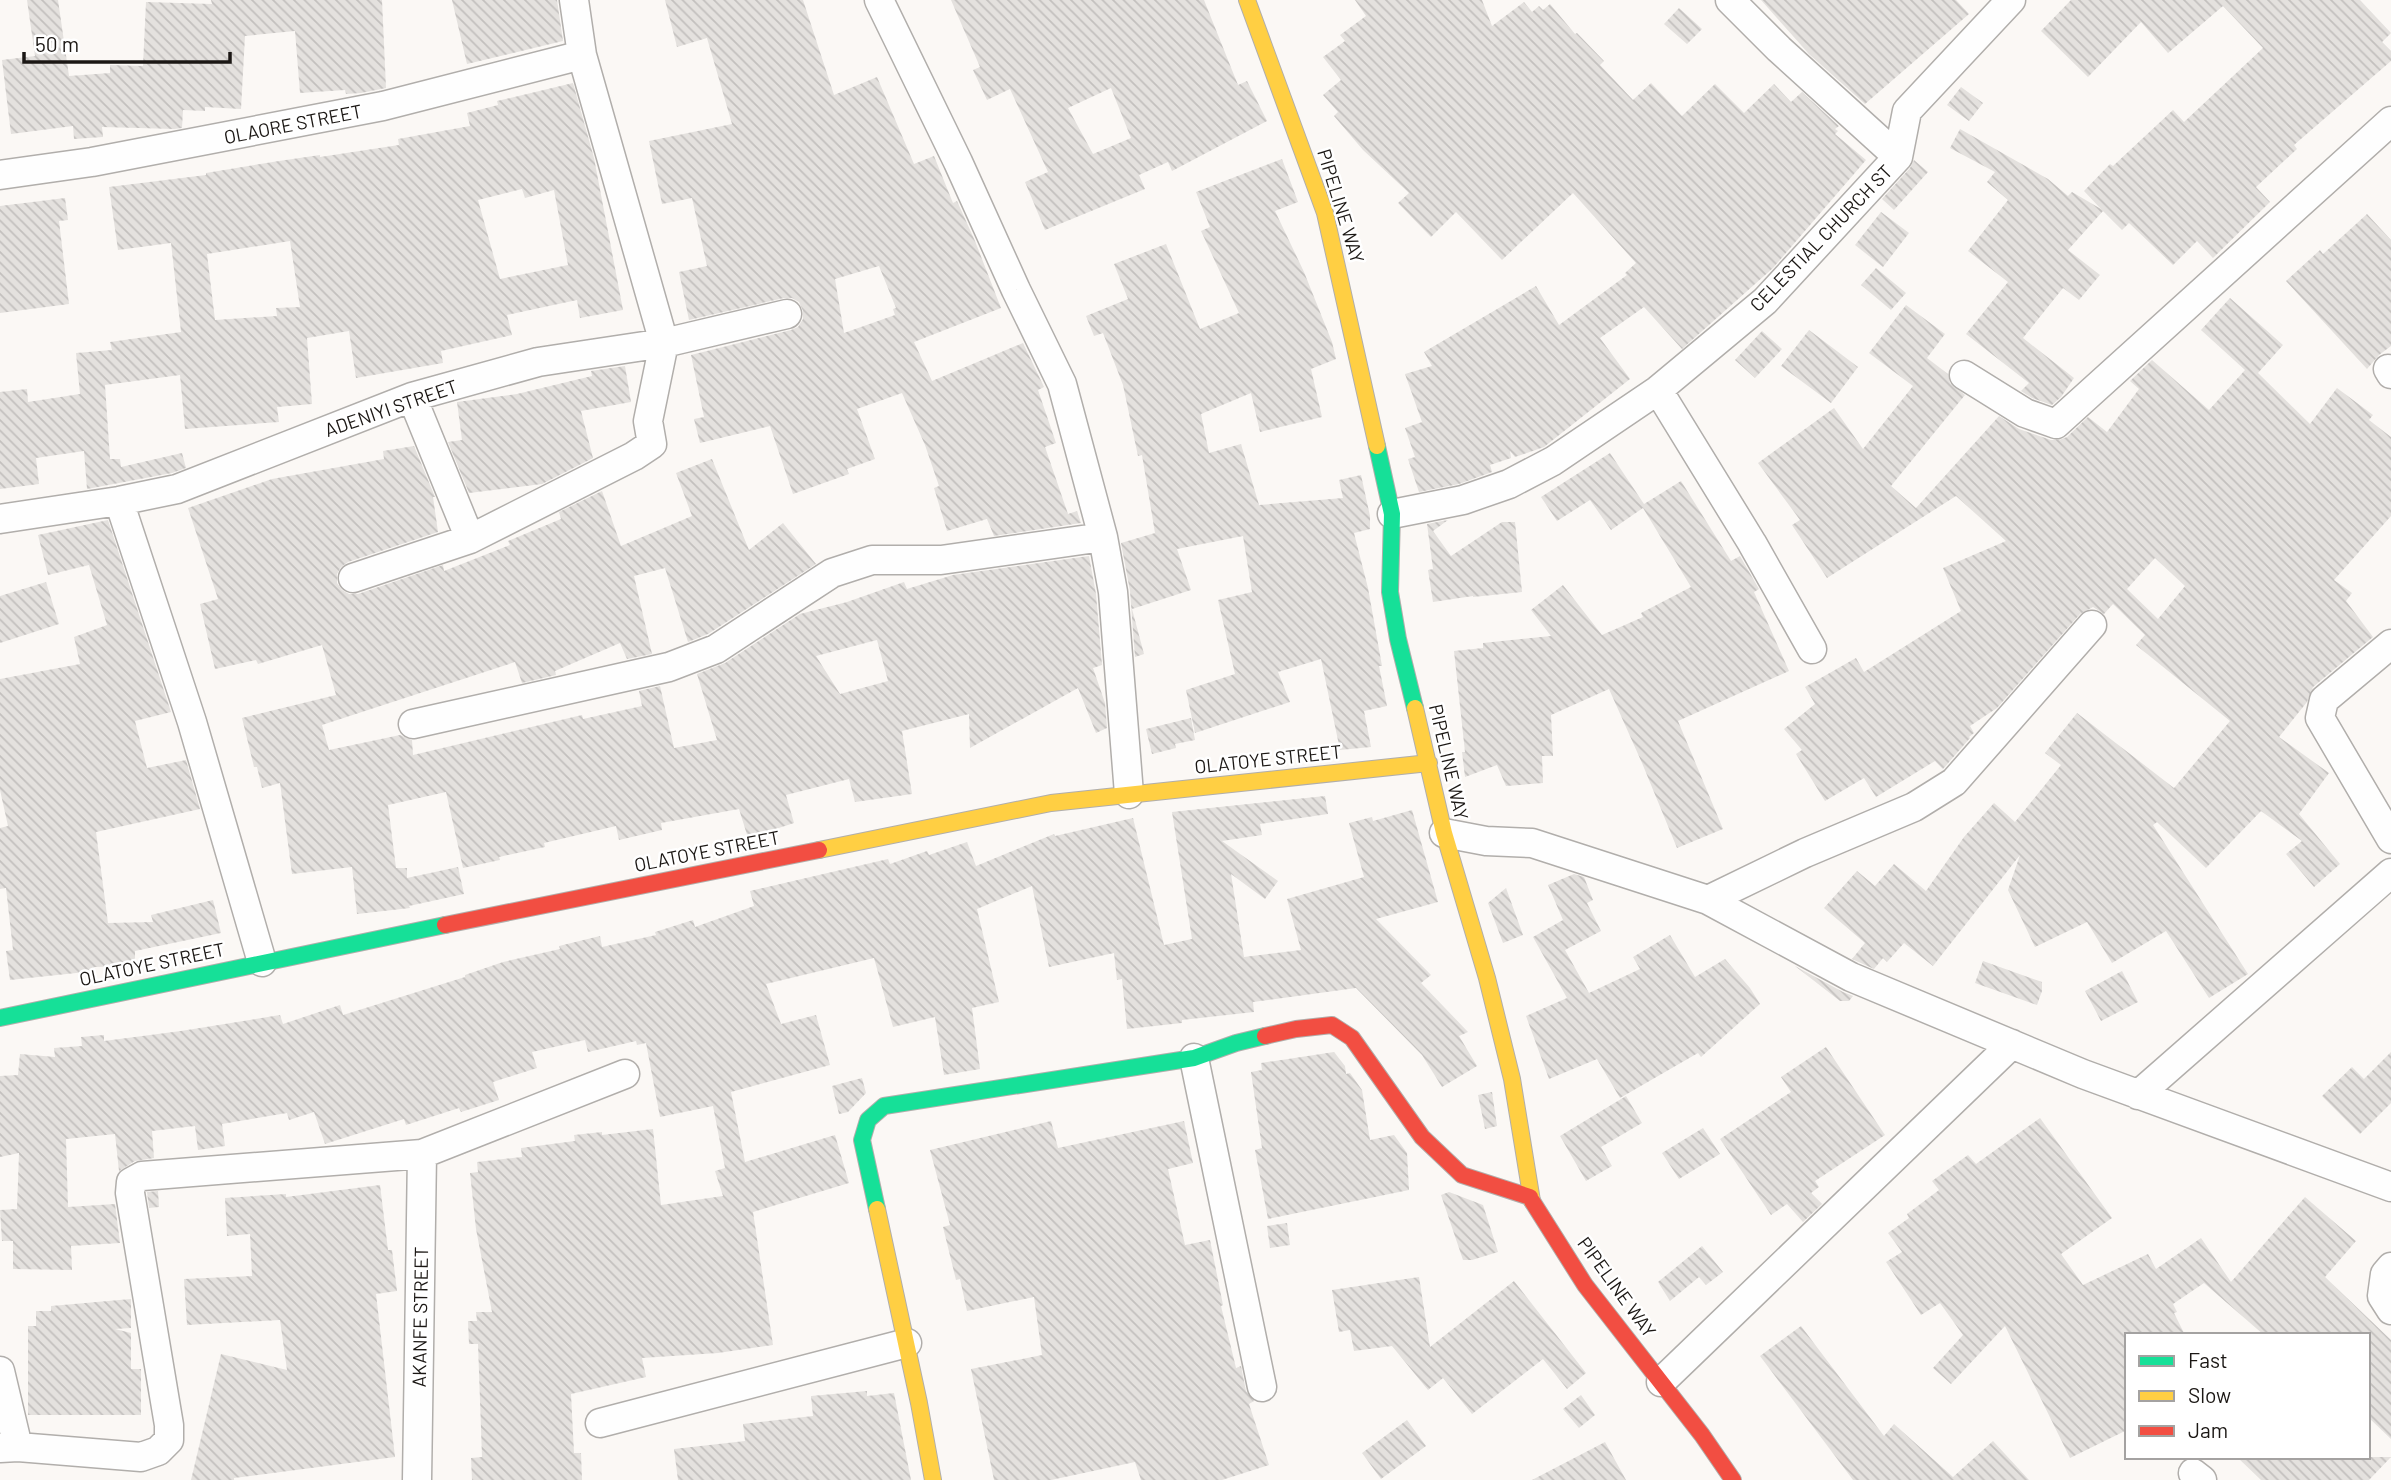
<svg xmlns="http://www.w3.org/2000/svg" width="2391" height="1480" font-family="Barlow,sans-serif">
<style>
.building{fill:url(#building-back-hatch);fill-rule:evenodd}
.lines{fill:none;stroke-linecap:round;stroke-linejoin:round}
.street-casing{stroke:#b1aeab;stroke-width:31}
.fast-casing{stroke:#b1aeab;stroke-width:18}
.slow-casing{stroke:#b1aeab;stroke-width:18}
.jam-casing{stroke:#b1aeab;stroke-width:18}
.street{stroke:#fefefe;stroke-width:28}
.fast{stroke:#16e098;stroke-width:16}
.slow{stroke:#ffcf43;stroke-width:16}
.jam{stroke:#f24e42;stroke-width:16}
.labels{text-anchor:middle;stroke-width:5;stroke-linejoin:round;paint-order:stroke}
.street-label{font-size:19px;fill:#1b1714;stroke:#fff}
</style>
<defs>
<pattern id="building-back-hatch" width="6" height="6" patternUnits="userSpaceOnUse" patternTransform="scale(1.75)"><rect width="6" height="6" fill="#e4e1de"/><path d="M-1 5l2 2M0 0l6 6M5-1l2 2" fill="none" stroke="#c3c0be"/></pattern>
</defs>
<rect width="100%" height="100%" fill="#fbf8f5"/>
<path class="building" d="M27,0H58L69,76L110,73V65L143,66L146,2L212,4L211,0H382L386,88L361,93L346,94L345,90L300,93L295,31L245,36L241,109L205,107V111L183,110L182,128L174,129L102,127L103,137L74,139L73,126L11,134L2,60L35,56Z
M452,0H557L563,41L467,64Z
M665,0H803L834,95L877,77L914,164L934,156L953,203L957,201L975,241L1001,308L914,342L932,381L1023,343L1044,387L1038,390L1056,443L1045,447L1068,514L1077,511L1081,523L994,536L987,519L947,531L934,488L939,486L925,445L902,393L857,409L875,459L847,469L849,474L793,494L770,426L700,443L694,419L704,417L691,355L791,330L798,327L803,319V311L799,302L792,298H784L689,320L679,272L707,266L692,198L662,204L649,141L732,124L707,38L677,47ZM879,266L896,308L893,309L895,315L844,333L835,279Z
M951,0H1204L1238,85L1247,81L1267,121L1172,171L1168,162L1139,175L1145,189L1045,230L1025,182L1048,172L1010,89L987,100L973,70L980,67ZM1111,88L1131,138L1093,154L1068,108Z
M1355,0H1482L1492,26L1524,2L1532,12L1539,6L1543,10L1550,4L1575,34L1577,33L1604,61L1600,65L1633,100L1651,83L1682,116L1715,84L1744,113L1774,84L1791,102L1802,92L1839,126L1835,129L1838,131L1835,134L1866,160L1773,268L1682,349L1644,307L1600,338L1630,379L1544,447L1515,457L1510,451L1511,458L1490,465L1492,472L1459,484L1419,492L1408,459L1415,457L1405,428L1422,422L1405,374L1432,366L1424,352L1536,286L1559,325L1627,275L1625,273L1636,263L1573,193L1502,260L1456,212L1431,237L1398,203L1409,193L1363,150L1334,116L1338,112L1323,95L1341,80L1323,57L1345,41L1340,35L1366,16Z
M1761,0H1956L1969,14L1865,104L1809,54Z
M2071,0H2360L2391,33L2382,42L2391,51V61L2294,145L2297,149L2256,187L2270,202L2213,258L2197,241L2173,265L2129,223L2122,230L2103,211L2068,250L2100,275L2079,300L2063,288L2023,338L2074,378L2061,397L2052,405L2032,398L2021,391L2029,383L1966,334L2008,282L1968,251L2008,200L1987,182L1995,172L1950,148L1960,129L2048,179L2068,196L2072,192L2101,209L2084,191L2110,164L2113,166L2173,110L2184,122L2263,48L2223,6L2168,53L2141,22L2088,77L2041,31Z
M1679,8L1702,29L1687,44L1664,24Z
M573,83L594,158L623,310L580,318L577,300L507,315L512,335L441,351L443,363L356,378L349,331L307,338L312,404L277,407L279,422L185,429L180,375L105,385L110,459H120L121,467L182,453L186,468L172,473L87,489L84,451L36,458L39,484L0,489V392L27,389L28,402L80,394L76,353L112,350L110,342L181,332L171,243L118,250L109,187L206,175V173L279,161L320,155V157L399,145L398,139L470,126L467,113L498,105L497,101ZM522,189L525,198L554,190L568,265L500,279L478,200ZM290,241L300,307L276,308L277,316L215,320L207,254Z
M1961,87L1983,103L1969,121L1947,105Z
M1282,159L1298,202L1275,211L1304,272L1332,342L1336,359L1311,369L1322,417L1260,432L1251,393L1201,414L1209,453L1241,444L1259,505L1343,498L1339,480L1361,475L1370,516V529L1354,533L1368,588L1382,666H1379L1387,706L1364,711L1371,747L1340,750L1321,659L1278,672L1290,702L1195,733L1186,690L1235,674L1218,600L1252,592L1243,536L1177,549L1191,590L1132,609L1144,654L1135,657L1130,591L1121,543L1155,533L1142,455L1138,456L1123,385L1103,333L1094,336L1086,316L1128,299L1114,264L1166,244L1200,329L1239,313L1201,231L1210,227L1196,192Z
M1914,160L1928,172L1894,210L1882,199L1910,168Z
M65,198L68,220L59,221L69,304L0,313V206Z
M1881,212L1909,233L1883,267L1855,245Z
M2367,214L2391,240V346L2379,355L2367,369L2286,281L2320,250L2323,254Z
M1876,268L1906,293L1891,310L1861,285Z
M2230,298L2283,345L2258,373L2310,424L2337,388L2373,415L2369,420L2391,437V516L2334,580L2352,593L2346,601L2373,637L2313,687L2307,702L2279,737L2329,773L2299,814L2340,864L2314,887L2286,854L2302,841L2261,811L2206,868L2157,822L2153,825L2248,974L2209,998L2166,931L2112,963L2087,922L2035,947L2008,890L2020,855L1933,966L1904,943L1887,962L1883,958L1874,969L1852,959L1865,943L1824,908L1857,871L1875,886L1894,864L1926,891L1964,837L1994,803L2015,822L2061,765L2045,753L2077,713L2174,788L2230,721L2136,645L2145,635L2113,604L2104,614L2093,607L2080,614L1997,708L1970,726L1974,733L1969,737L1970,738L1943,769L1935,761L1876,797L1864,778L1825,801L1796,754L1802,750L1784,729L1815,704L1805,687L1856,658L1864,672L1961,611L1943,568L2006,541L1956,496L1827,578L1792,525L1800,520L1758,463L1834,408L1863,449L1913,386L1869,353L1906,305L1945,334L1927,358L1948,374L1950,383L1965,395L1891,486L1916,508L1999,416L2019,429L2051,440H2059L2067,437L2088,417L2107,432L2139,389L2130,381L2152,360L2209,410L2245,370L2201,330ZM2155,558L2185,586L2158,619L2127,589Z
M1809,330L1858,367L1831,403L1781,366Z
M1762,331L1782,349L1755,378L1735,360Z
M625,366L631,402L581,411L593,458L542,484L469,493L448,442L462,440L457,402L517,394L592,376L591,371Z
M414,446L435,497H433L438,532L348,562L341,567L337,574V583L342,590L349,594H358L443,565L444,571L510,545L508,541L561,519L559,512L602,491L621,546L692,516L676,473L712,459L749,550L783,523L816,564L708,634L688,642L665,568L634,576L652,654L627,659L620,643L555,671L556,675L522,683L515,662L322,725L329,750L400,735L412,740L413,755L582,715L583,719L642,706L639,691L660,686L674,748L717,740L697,674L725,663L800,614L847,602L904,582L907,589L953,575L1089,556L1096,594L1102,665L1093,668L1105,703L1107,728L1096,733L1078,688L970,748L969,714L902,731L912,794L855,802L849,779L786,795L794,823L748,838L739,809L661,823L662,830L619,840L616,826L544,843L545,847L499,857L500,860L463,868L446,792L388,805L396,868H407V878L458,867L464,894L409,906L410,908L357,914L352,867L292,874L280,783L262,788L257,767H254L242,718L336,695L322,645L258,664L256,660L215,669L200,604L218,599L188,508L272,479L384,459L383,451ZM877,640L888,681L840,694L816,656Z
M1610,453L1644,504L1681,481L1731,561L1740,556L1759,589L1754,592L1789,671L1678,721L1723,829L1677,848L1642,763L1609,689L1551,715L1553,756H1542L1543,783L1506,786L1497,765L1465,777L1462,752H1465L1454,651L1483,648V643L1551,636L1531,610L1563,585L1602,635L1643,617L1641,613L1691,587L1643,508L1611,530L1590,500L1557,521L1541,497Z
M108,520L171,712L135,721L147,768L186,760L200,809L96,832L108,923L153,922L151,915L213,900L221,933L135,951V966L94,967L95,971L10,980L6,951L13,950L6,888L0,889V828L8,826L0,790V679L80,664L74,637L107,625L89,565L48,575L38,535Z
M1448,520L1433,531L1451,556L1502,522H1515L1522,592L1473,597V596L1433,602L1428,570L1433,569L1427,524Z
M46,582L59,624L0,643V596Z
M1191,718L1195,740L1175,744L1176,748L1152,754L1146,729Z
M1325,796L1328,814L1260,824L1262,835L1222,841L1278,881L1265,899L1231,874L1244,957L1301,950L1287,899L1364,877L1349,823L1372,817L1373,821L1412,810L1438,902L1376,919L1431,975L1421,983L1468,1032L1459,1036L1477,1066L1442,1087L1422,1055L1356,988L1253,1002L1254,1012L1182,1020V1023L1127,1029L1122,979L1117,980L1114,953L1049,967L1032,886L977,909L999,1002L972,1008L980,1069L944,1075L935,1017L893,1027L874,958L766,984L781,1024L816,1015L830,1065L731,1092L745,1162L835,1135L849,1183L753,1212L773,1345L718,1353L642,1358L646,1377L571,1394L574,1453H581L582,1480H472L471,1458L482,1457L478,1344H469L468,1321H477L476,1312H492L476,1229L470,1173L478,1172L477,1162L522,1157L521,1148L575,1141L574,1135L602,1132V1135L653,1129L661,1205L723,1196L715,1171L725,1168L713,1106L660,1117L646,1043L637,1045L636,1041L588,1052L585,1040L532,1052L537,1068L493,1082L499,1100L461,1112L459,1108L406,1125L404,1119L325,1144L314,1112L289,1120L287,1113L222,1124L225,1146L198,1150L195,1126L152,1131L154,1158L135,1161L119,1171L115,1134L66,1139L68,1207L115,1204L120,1243L71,1246L72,1270L13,1269V1241H2L0,1210L17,1209L19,1153L0,1157V1076L18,1075L20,1054L55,1057L54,1048L82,1046L81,1037L104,1035V1041L181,1031L280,1015L283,1024L340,1005L343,1015L465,977V975L503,962L560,949L559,946L600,936L602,947L656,935L655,932L693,920L695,927L754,906L750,891L888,859L890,864L927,851L929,855L967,842L976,866L1054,834L1055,836L1133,818L1164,945L1192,939L1172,812Z
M1574,874L1584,877L1593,900L1587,903L1601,931L1565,950L1589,993L1640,969L1633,957L1670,935L1695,977L1725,959L1750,988L1760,1004L1701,1057L1698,1053L1620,1098L1597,1059L1549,1079L1526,1016L1567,998L1533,937L1563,920L1548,885Z
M1506,888L1523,935L1503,943L1488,903Z
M1983,961L2042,982V991L2037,1005L1975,983Z
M1795,966L1843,992L1853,996L1849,1001H1840Z
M2122,971L2138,1002L2101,1021L2085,991Z
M1826,1047L1885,1135L1815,1181L1819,1187L1811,1193L1822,1204L1803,1222L1787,1204L1771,1215L1720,1139L1791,1092L1781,1077Z
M1334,1052L1345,1066L1346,1074L1350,1073L1362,1090L1370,1140L1394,1135L1407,1153L1409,1190L1268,1219L1255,1150L1262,1148L1251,1072L1262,1070L1261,1063Z
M2391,1052V1103L2360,1134L2322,1096L2352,1067L2364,1079Z
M862,1078L866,1093L848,1112L839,1114L832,1086Z
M1492,1092L1497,1126L1485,1129L1478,1095Z
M1626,1096L1642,1123L1601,1147L1612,1166L1586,1181L1560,1136Z
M2040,1118L2112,1218L2061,1254L2083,1285L2148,1254L2156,1269L2201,1238L2231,1282L2305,1197L2356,1241L2325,1277L2391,1340V1439L2368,1417V1335H2264L2204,1283L2173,1304L2177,1312L2174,1313L2185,1335H2127V1430L2070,1458L2005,1326L1951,1384L1933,1368L1963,1335L1940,1303L1921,1315L1886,1262L1902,1252L1888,1233L1909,1218L1907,1214L1939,1190L1932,1181L1968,1155L1976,1164Z
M1051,1121L1058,1148L1184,1121L1193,1163L1168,1169L1185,1245L1210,1240L1223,1305L1221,1306L1236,1368L1241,1366L1246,1391L1254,1401L1249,1404L1269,1465L1222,1480H1141L1135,1462L1051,1480H994L971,1369L1042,1355L1034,1297L967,1311L960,1279L956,1280L943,1227L950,1225L930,1150Z
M1703,1128L1720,1154L1679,1179L1662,1153Z
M380,1185L388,1250H392L397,1291L376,1294L395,1457L234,1478V1480H191L221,1354L287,1370L280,1320L187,1325L184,1279L252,1276L250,1234L227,1236L225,1198L286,1194V1197Z
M158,1191L159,1207L149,1208L147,1192Z
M1449,1192L1483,1205L1498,1252L1472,1260H1463L1441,1195Z
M1287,1223L1290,1245L1270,1248L1267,1226Z
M1702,1246L1723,1272L1706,1285L1699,1277L1670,1301L1658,1282Z
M1419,1277L1430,1347L1514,1281L1586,1373L1567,1389L1543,1359L1472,1414L1443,1378L1428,1390L1392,1346L1354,1351L1350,1330L1339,1332L1332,1290Z
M131,1299V1328L115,1329L131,1333V1369H141V1415H28V1326H36V1311H51V1306Z
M1801,1326L1884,1436L1894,1424L1953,1477L1993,1441L2029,1480H1853L1760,1356Z
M867,1391V1396L894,1393L911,1480H678L674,1449L745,1441L743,1424L813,1416L811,1396Z
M1581,1395L1595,1415L1579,1428L1563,1409Z
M1407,1420L1426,1446L1381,1479L1362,1453Z
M1605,1442L1626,1480H1532Z
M2237,1457H2391L2369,1480H2261Z"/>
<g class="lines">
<g class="street-casing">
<path id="street" d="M879,0L958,162L1016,290L1062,384L1103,537L1113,592L1129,794
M1730,0L1779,49L1898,157
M0,175L92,162L383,106L582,55
M2388,369L2391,374
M1964,375L2025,413L2056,424L2391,121
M1658,390L1752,543L1812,649
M412,397L470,539
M119,501L192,722L262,962
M1392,514L1463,500L1509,484L1553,461L1658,390L1765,301L1898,157L1907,111L2011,0
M0,519L119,501L177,489L412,397L538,362L664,343L787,314
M353,578L470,539L634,456L652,444L648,421L664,343L582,55L574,0
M2391,644L2324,700L2320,718L2391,839
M413,724L669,667L716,649L832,573L872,560H941L1103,537
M1444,833L1486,841L1532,843L1708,900L1851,977L2083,1074L2391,1187
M1708,900L1805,853L1914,807L1954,782L2092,625
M1194,1058L1262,1387
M2138,1095L2391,873
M2391,1267L2385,1274L2382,1296L2391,1310
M0,1371L18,1447
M1661,1382L2012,1044
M600,1423L907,1343
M0,1448L18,1447L141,1457L158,1451L169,1440V1425L130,1193L131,1182L142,1176L422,1154L625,1074
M2193,1473L2202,1480
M417,1480L422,1154"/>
</g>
<g class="fast-casing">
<path id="fast" d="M1377,446L1392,514L1390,592L1398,639L1415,708
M0,1018L445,925
M877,1209L862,1140L868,1120L884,1106L1194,1058L1236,1043L1265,1036"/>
</g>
<g class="slow-casing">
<path id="slow" d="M1247,0L1325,213L1377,446
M1415,708L1444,833L1487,978L1512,1079L1532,1201
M819,850L1051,803L1429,763
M877,1209L919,1403L933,1480"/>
</g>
<g class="jam-casing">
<path id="jam" d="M445,925L819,850
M1265,1036L1296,1029L1332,1025L1352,1038L1422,1137L1462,1175L1530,1197
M1532,1201L1585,1285L1702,1435L1733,1480"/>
</g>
<use href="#street" class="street"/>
<use href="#fast" class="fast"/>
<use href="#slow" class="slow"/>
<use href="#jam" class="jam"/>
</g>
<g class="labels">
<g class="street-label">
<text transform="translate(293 124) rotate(-11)" y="7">OLAORE STREET</text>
<text transform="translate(1341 206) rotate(73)" y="7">PIPELINE WAY</text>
<text transform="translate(1821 238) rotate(-46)" y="7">CELESTIAL CHURCH ST</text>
<text transform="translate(391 408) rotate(-19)" y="7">ADENIYI STREET</text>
<text transform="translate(1268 759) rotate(-6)" y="7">OLATOYE STREET</text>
<text transform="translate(1449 762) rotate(77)" y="7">PIPELINE WAY</text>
<text transform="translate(707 851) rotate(-11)" y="7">OLATOYE STREET</text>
<text transform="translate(152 964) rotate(-12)" y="7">OLATOYE STREET</text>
<text transform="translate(1617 1287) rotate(54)" y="7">PIPELINE WAY</text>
<text transform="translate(420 1317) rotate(-89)" y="7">AKANFE STREET</text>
</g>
</g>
<rect x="2125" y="1333" width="245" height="126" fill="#ffffff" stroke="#a4a2a1" stroke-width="2"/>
<rect x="2139" y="1356" width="35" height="10" fill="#16e098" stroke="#a4a2a1" stroke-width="2"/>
<text x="2188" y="1368" font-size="21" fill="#1b1714">Fast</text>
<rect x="2139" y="1391" width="35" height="10" fill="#ffcf43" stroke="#a4a2a1" stroke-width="2"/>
<text x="2188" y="1403" font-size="21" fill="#1b1714">Slow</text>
<rect x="2139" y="1426" width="35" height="10" fill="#f24e42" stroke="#a4a2a1" stroke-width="2"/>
<text x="2188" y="1438" font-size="21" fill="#1b1714">Jam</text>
<path d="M24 52v10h206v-10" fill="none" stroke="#1b1714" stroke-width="3.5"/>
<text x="35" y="52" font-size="21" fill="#1b1714" stroke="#ffffff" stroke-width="5" paint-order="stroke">50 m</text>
</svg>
